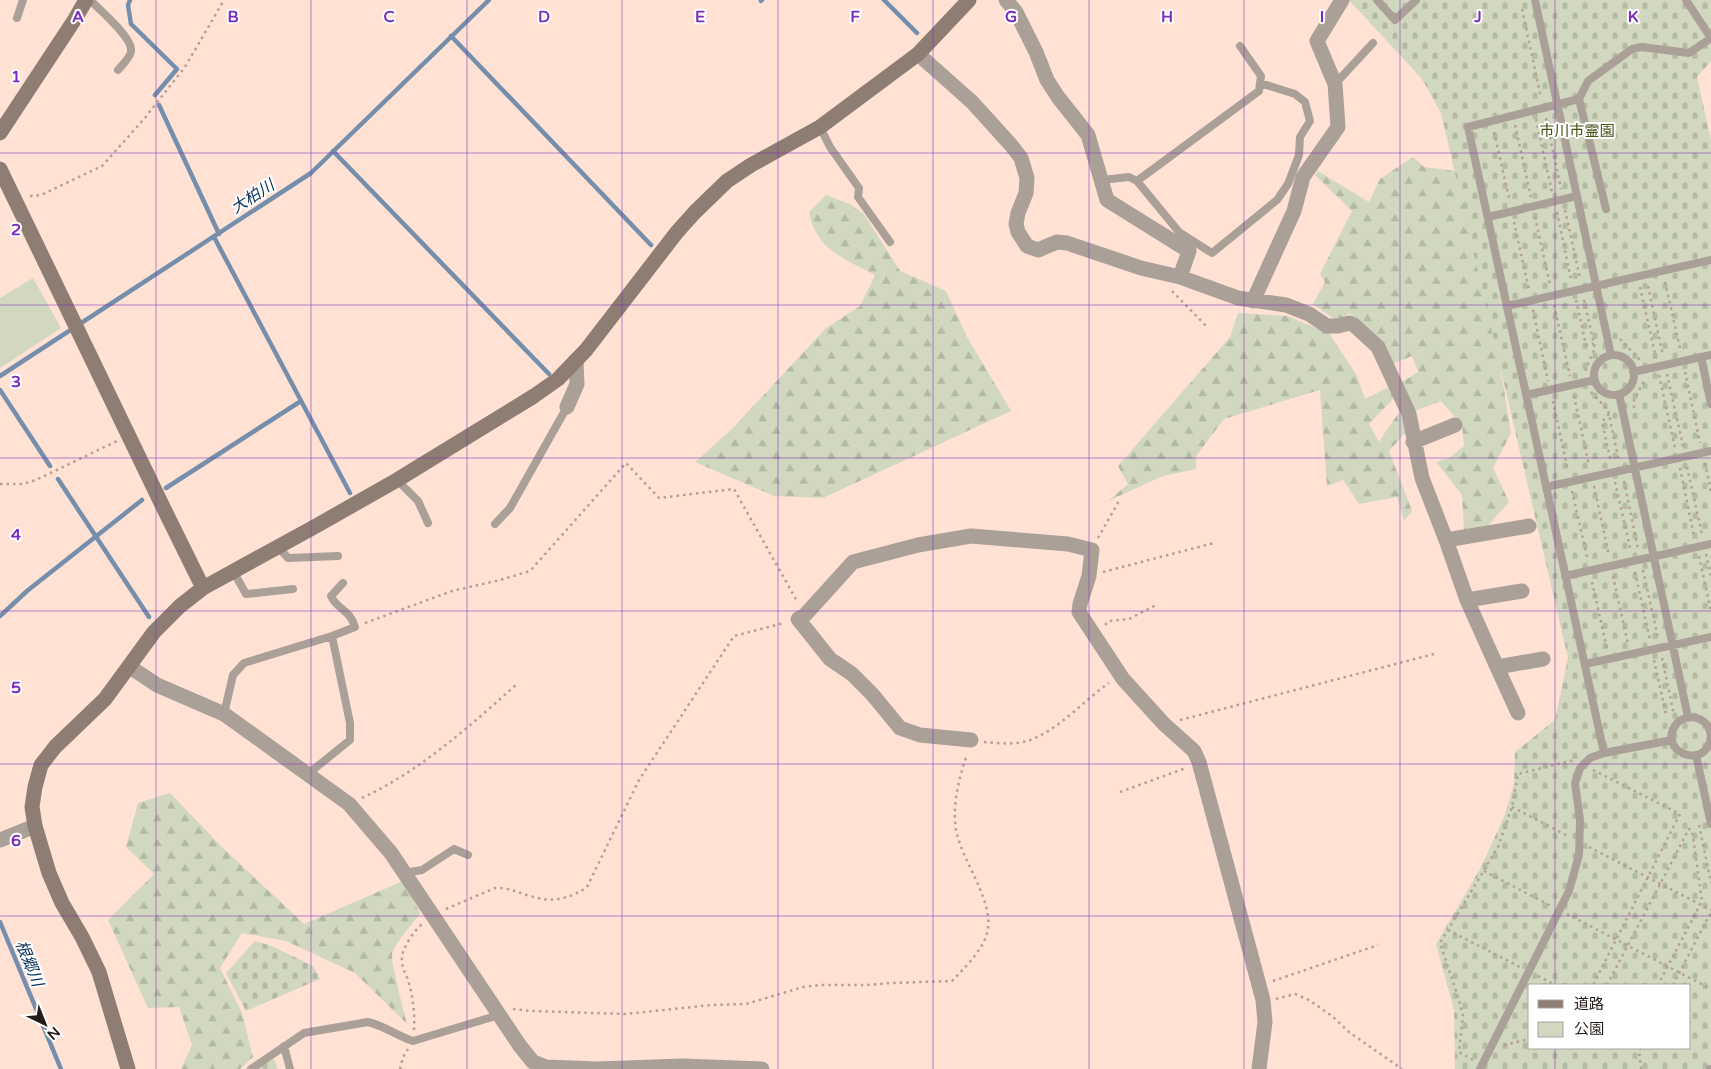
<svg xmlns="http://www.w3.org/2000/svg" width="1711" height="1069" font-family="'Varela Round','Noto Sans JP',sans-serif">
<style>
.green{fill:#d1d8bf}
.forest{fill:url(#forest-firs)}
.cemetery{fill:url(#cemetery-stones);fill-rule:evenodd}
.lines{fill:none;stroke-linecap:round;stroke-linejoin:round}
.stream{stroke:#758eab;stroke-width:4.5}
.path{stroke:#b69f93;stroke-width:2.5;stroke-dasharray:2.5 4;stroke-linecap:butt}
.lane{stroke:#aba098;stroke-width:8}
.street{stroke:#aba098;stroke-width:15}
.secondary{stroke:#8d7d72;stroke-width:15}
.grid{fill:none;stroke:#7b2cbf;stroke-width:1;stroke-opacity:0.55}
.labels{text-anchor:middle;stroke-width:4;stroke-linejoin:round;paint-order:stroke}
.park-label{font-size:15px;fill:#465116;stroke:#fff}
.water-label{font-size:16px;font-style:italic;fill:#0d345b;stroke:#fff}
.grid-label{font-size:16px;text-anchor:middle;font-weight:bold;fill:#7b2cbf;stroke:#fff;stroke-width:4;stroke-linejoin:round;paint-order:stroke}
</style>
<defs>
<pattern id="forest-firs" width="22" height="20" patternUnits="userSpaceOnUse" patternTransform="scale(1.25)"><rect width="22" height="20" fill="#d1d8bf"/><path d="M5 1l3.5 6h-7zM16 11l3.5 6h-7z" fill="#b3b9a3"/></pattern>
<pattern id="cemetery-stones" width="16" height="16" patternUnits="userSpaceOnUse" patternTransform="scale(1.25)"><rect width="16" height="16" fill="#d1d8bf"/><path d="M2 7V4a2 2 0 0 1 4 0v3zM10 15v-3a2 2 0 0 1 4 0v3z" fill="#b3b9a3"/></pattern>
</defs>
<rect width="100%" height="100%" fill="#ffe2d3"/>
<path class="green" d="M33,278L61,328L0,368V298Z"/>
<path class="forest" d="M1413,157L1424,167L1462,172L1495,334L1511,433L1493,468L1509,502L1485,529L1464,532L1462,495L1436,462L1449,458L1464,446L1462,425L1441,401L1412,412L1400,383L1418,372L1412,356L1393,364L1387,348L1349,313L1338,322L1313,304L1325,282L1320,274L1352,211L1315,175L1318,171L1369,202L1380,179Z
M826,195L850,204L864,214L900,271L946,291L967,337L1011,411L823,498L774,496L695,462L732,429L826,328L860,306L875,275C845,259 816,250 809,212Z
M1238,313L1287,316L1329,333L1357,376L1365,399L1391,386L1396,396L1369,424L1379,442L1399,412L1408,430L1389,451L1412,511L1404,521L1397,497L1359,504L1343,480L1327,486L1320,390L1224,419L1196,456V469L1163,476L1108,501L1128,484L1118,466L1230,337Z
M170,793L222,847L304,924L403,881L420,913C412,926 395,942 392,955C391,963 404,1012 407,1024L355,973L286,941L242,933L220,968L242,1013L253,1057L240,1069H181L192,1045L179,1007L148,1008L108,920L154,874L126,847L138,803Z"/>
<path class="cemetery" d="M1349,0H1711V61L1697,77L1711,140V1069H1455L1454,1010L1436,944L1480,869L1505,815L1514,783L1515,752L1555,720L1568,658L1441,113L1422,79ZM1530,985H1690V1048H1530Z
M255,941L272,946L313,966L320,979L246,1011L226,973Z
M274,1059L278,1069H257Z"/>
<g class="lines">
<path class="stream" d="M130,0L128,5L131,24L177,69L155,95
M884,0L917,33
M761,1L762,0
M451,36L651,245
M159,105L219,234
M333,151L549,374
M214,237L350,493
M0,376L311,173L489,0
M0,390L50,466
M58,479L149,617
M166,488L301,401
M0,616L27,591L142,500
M0,922L61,1069"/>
<path class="path" d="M1522,9L1541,98
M1546,118L1561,189
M1536,119L1552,192
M1515,125L1531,197
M1494,132L1510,202
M30,196L41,195L102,166L144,119L185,67L224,0
M1565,210L1580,278
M1557,212L1571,280
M1535,217L1550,285
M1514,222L1529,290
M1665,282L1681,352
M1648,286L1663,356
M1640,287L1656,358
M1172,291L1208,328
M1576,300L1586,345L1594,344
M1584,300L1595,348L1585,371
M1554,305L1570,376
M1533,310L1548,381
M1620,339L1640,360
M1685,372L1700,443
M1667,374L1683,446
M1659,375L1675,448
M1591,392L1608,410L1619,461
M1574,396L1589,466
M1553,401L1568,471
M1634,408V400L1644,381
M1609,414L1602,422L1611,462
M1705,463L1711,492
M1687,467L1702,534
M1680,468L1694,536
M1624,481L1638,549
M1615,482L1631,552
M0,484H23L36,480L117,441
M1594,486L1609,556
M1572,491L1588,561
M1098,538L1120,499
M1706,554L1711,576
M1699,556L1711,612
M1643,570L1658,638
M1103,572L1214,543
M1635,572L1650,640
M1613,576L1628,644
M1592,582L1607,649
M365,623L452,591L500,580L530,571L626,463L659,498L734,489L798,603
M1105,625L1109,621L1129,619L1156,605
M1662,658L1673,710L1672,713
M1654,660L1666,714
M1180,720L1434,654
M984,742C997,743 1015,745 1027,741C1057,732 1083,701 1109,683
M1593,770L1680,814L1593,985
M1120,792L1186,768
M362,798C420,771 470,726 518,683
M1512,807L1568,836
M1699,825L1711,883
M1589,847L1711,910
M1484,871L1551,906
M446,909L495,888C509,887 520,894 534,897C553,903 571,898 587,887L639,780L734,636L784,623
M1567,914L1711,989
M1448,930L1520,967
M1538,976L1555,985
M1273,981L1378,945
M1607,985L1689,829L1692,830L1702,901L1658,985
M1673,985L1711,912
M1276,999L1295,994L1309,1000L1332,1016L1349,1032L1402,1069
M513,1009L531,1011L626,1014L711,1005L746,1004L803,987L821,985H867L891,983L952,981C995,937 998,926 971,869C965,857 959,844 956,830C952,804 959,779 967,754
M414,1030C415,1013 413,996 408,980C405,972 401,966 402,957C403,947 414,931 422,924
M1504,1045L1530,1039
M1473,1060L1459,1052L1463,1016L1459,1000L1440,943L1498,847L1512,807L1518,774L1574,760
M400,1069L403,1057L408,1049
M1641,1069L1639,1051L1641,1048"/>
<path class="lane" d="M90,0C99,9 133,38 131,51C131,57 122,65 118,70
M1377,0L1395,20L1416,0
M1535,0L1611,355
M17,18L23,0
M1240,46L1261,76L1259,91L1137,181L1179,232L1212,253L1277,200L1288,184L1299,155L1300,137L1310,121L1305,102L1295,94L1260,83
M1335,84L1373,43
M1579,99L1588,81L1632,49L1641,47L1689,53L1711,38L1686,0
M820,127L830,147L859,188L858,197L890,242
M1102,180L1129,177L1137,181
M1488,217L1577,196
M1507,306L1711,260
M1594 375a20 20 0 1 1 40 0a20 20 0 1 1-40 0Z
M1701,357L1711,404
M1633,372L1711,355
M1619,394L1688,717
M1526,395L1595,380
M397,480L418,501L428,523
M1546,487L1711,451
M495,524L510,508L567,407
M278,547L288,558L338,556
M233,571L246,594L293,589
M1565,576L1711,544
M1585,664L1711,637
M224,714L233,675L244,663L332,636L355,627C350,609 337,610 331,596L343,583
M1711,736C1709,719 1692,712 1678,722C1653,750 1706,773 1711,737
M1604,753L1468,127L1579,99L1606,209
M1696,755L1711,824
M308,774L350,740V723L332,636
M404,873L422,870L454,849L468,855
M284,1046L290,1069
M251,1069L304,1033L368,1022C385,1026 397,1036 413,1041L499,1015
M1480,1069L1569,891L1579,855L1580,820L1575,783L1580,768L1590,758L1604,753L1672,740
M1710,1069H1711"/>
<path class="street" d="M1006,0L1016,12L1036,52L1047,80L1058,97L1088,135L1107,200L1189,251L1180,277L1238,298L1286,305L1309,314L1327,326H1338L1349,323L1354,325L1378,347L1409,414L1422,478L1446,540L1467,600L1497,667L1543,659
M918,54L972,102L1011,145L1021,158L1027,178L1026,193L1018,213L1016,224L1018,232L1027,246L1038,250L1057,242L1067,243L1141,268L1180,277
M1253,301L1294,211L1303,177L1338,127L1335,84L1317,41L1342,0
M567,407L577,384L576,360
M1413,442L1455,425
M1446,540L1529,526
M1467,600L1522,591
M130,667L157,685L224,714L349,804L391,853L520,1046L533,1062L546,1067L597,1069L682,1066L762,1069
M1497,667L1518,713
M971,740L920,735L900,728L872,694L852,674L830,659L798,619L805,615L853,562L918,545L971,536L1068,544L1092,550L1089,576L1080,604L1079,612L1123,679L1164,724L1194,751L1199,762L1263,1000L1265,1022L1259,1069
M0,840L35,826"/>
<path class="secondary" d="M0,133L75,19L86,0
M0,169L164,509L203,588
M128,1069L99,972L82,937L62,903L49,873L35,826L32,807L35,787L41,765L55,747L105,699L154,632L180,606L203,588L316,526L397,480L534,396L558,379L586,350L677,232L695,212L727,181L751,165L820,127L918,54L969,0"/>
</g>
<path class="grid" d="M156,0V1069M311,0V1069M467,0V1069M622,0V1069M778,0V1069M933,0V1069M1089,0V1069M1244,0V1069M1400,0V1069M1555,0V985M0,153H1711M0,305H1711M0,458H1711M0,611H1711M0,764H1711M0,916H1711M1555,1048V1069"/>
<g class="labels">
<g class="park-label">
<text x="1577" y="136">市川市霊園</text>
</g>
<g class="water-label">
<text transform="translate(252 196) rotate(-33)" y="6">大柏川</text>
<text transform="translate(30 963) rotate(68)" y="6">根郷川</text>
</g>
</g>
<g class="grid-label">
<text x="78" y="22">A</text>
<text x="233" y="22">B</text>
<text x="389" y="22">C</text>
<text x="544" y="22">D</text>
<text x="700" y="22">E</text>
<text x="855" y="22">F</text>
<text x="1011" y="22">G</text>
<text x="1167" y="22">H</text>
<text x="1322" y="22">I</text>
<text x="1478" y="22">J</text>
<text x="1633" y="22">K</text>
<text x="16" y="82">1</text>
<text x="16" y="235">2</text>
<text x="16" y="387">3</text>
<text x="16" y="540">4</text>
<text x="16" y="693">5</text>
<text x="16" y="846">6</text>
</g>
<rect x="1528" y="984" width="162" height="65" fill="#ffffff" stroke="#a8a4a2"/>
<rect x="1538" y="1000" width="25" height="8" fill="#8d7d72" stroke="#a8a4a2"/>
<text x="1574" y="1009" font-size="15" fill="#261c16">道路</text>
<rect x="1538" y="1022" width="25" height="15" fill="#d1d8bf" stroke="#a8a4a2"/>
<text x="1574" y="1034" font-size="15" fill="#261c16">公園</text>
<g transform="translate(45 1024) rotate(137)" stroke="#ffffff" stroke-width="4" paint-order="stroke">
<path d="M0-4L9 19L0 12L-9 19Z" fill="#261c16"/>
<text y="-8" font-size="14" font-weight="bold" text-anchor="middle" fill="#261c16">N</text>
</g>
</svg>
